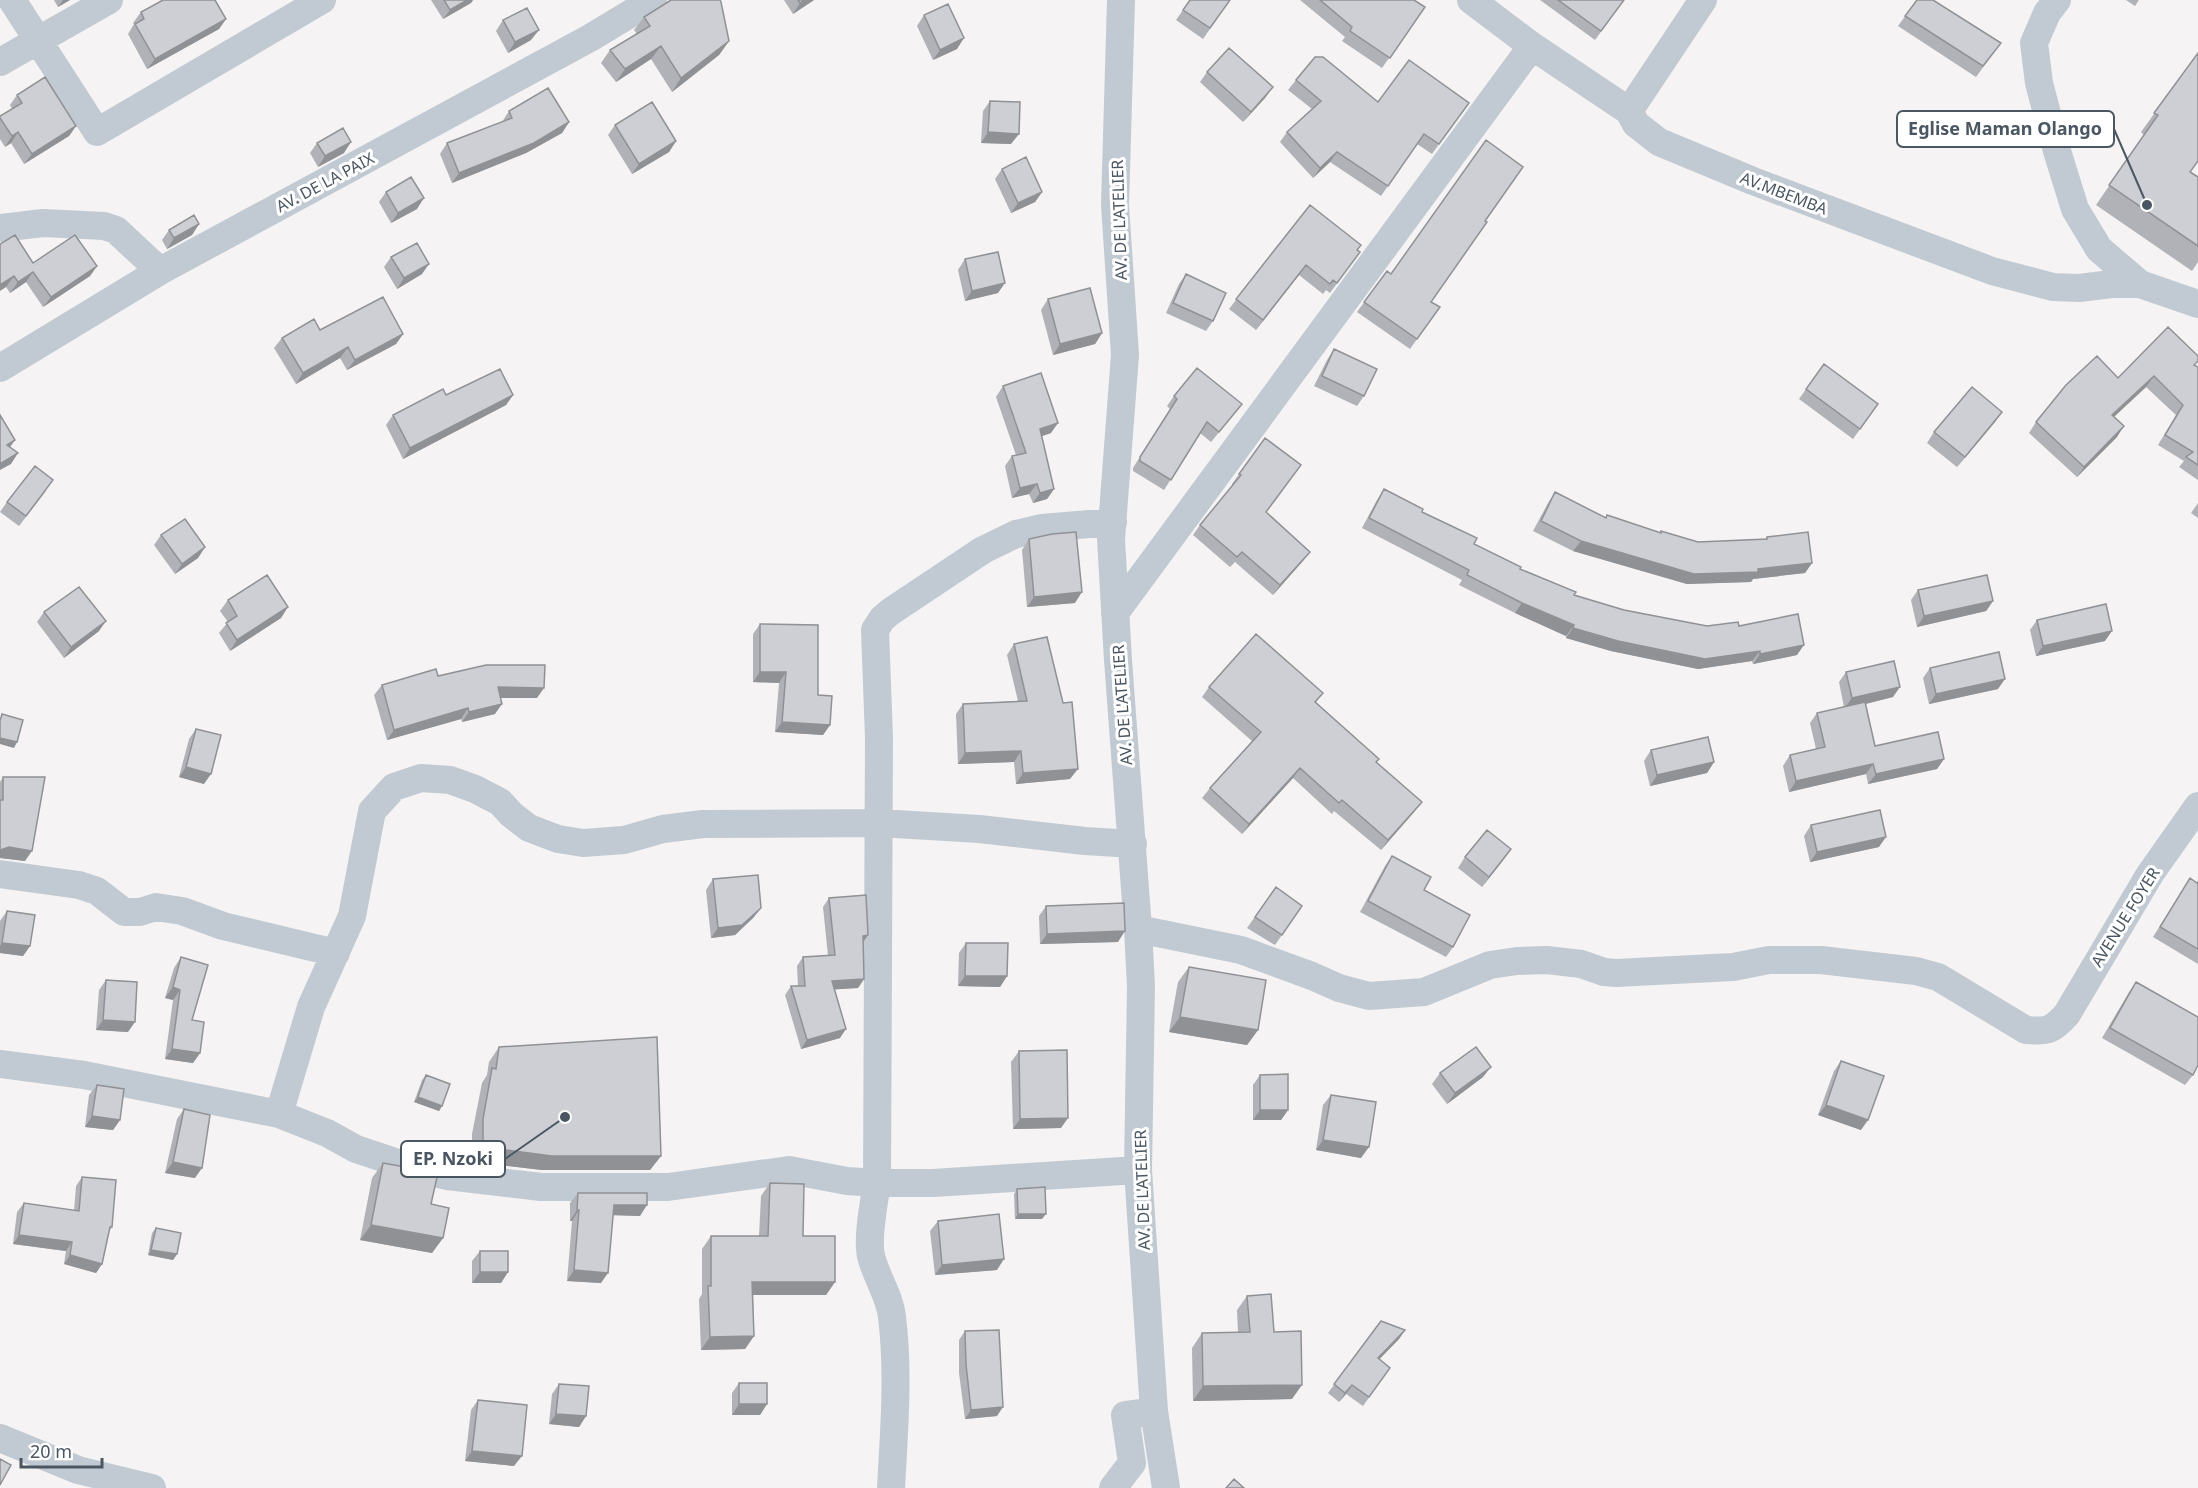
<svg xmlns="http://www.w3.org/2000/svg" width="2198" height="1488" font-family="'Noto Sans',sans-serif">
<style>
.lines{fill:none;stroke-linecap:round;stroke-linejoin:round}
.minor{stroke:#c1cad2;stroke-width:28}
.wall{fill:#b0b2b7}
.shaded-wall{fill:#909195}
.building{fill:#cdcfd5;stroke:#909195;stroke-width:1.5}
.labels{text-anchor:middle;stroke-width:6;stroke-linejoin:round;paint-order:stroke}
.street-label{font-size:16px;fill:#4a5661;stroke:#fff}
.leader{fill:none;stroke:#4a5661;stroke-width:2}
.callout-dot{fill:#4a5661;stroke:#fff;stroke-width:2}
.callout{fill:#fff;stroke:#4a5661;stroke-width:2}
.callout-label{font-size:18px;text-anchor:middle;font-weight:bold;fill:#4a5661}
</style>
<rect width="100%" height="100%" fill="#f5f3f3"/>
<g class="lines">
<path class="minor" d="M12,0L97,132L322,0
M1121,0L1115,205L1125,355L1111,539L1118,660L1138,929L1141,986L1138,1170L1154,1411L1166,1488
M1471,0L1532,46L1629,111L1636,124L1659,142L1753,181L1992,271L2053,287L2079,288L2112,284H2140
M2057,0L2047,13L2034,43L2039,83L2057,151L2075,209L2099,249L2140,284L2198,304
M0,62L109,0
M1629,111L1703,0
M0,228L43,223L104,226L116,230L160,271
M0,368L160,271L590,38L653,0
M1115,613L1532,46
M0,874L79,885L97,891L124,912H140L156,907L182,911L223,926L336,953
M1138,929L1241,950L1312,976L1339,988L1369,996L1424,992L1490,965L1517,961L1547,960L1581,964L1604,972L1616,973L1733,967L1769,960H1821L1916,971L1938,977L2026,1030C2048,1032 2053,1030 2067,1014L2150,874L2198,806
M0,1064L84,1075L279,1114L327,1133L356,1149L407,1166L447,1176L541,1187H668L789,1170L847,1181L877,1183H933L1138,1170
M279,1114L311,1007L352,916L372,811L394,787L421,778L450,780L475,789L500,802L512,815L529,828L558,839L583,843L624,840L663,829L703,824L879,823L979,829L1085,841L1133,844
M0,1438L78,1470L152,1488
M891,1488C894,1431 899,1374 892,1317C890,1296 876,1277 871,1256C867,1238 874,1202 877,1183L879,738L875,630L882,619L890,612L983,550L1016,534L1042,528L1113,522
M1113,1488L1132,1463L1125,1415L1154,1411"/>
</g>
<path class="wall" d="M54,0H70L58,7Z
M431,0H473L471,3L443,19Z
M669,0H720L729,41L719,55L672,92L651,59L616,82L601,63L610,50L637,34L634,30L644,17L669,2Z
M784,0H814L793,14Z
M1190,0H1230L1203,39L1176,20Z
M1300,0H1414L1425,7L1382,68L1342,41L1345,37Z
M1540,0H1624L1595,40Z
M1917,0L2001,43L1976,77L1898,26Z
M2126,0H2139L2135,6Z
M141,12L226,19L219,29L147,69L128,34L134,24L133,23Z
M924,15L957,49L933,60L917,26Z
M503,20L531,40L508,53L496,31Z
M2198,53L2190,172L2198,177V262L2192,271L2096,205L2144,135L2141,132Z
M1207,72L1265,98L1243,122L1200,82Z
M1296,80L1378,102L1469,103L1432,154L1417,144L1381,196L1330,162L1313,178L1280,142L1287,132L1312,109L1288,90Z
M17,95L76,126L69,136L24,164L11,143L5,147L0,139V116L12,109L10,105Z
M990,101L1011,144L981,143L983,111Z
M509,111L569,122L562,133L526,153L452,183L440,154L447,143L502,122Z
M615,125L676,141L669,152L632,174L608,135Z
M317,143L344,153L318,167L310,153Z
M1002,169L1042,192L1035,202L1011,213L995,179Z
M386,192L417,209L391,223L379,202Z
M1310,205L1360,252L1330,293L1326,290L1323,294L1299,275L1256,330L1229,309Z
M1485,221L1431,302L1440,307L1410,349L1357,312L1387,271L1391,274Z
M199,224L192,235L167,249L162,240L169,230Z
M0,244L33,263L97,266L90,276L43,307L26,282L10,293L6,287Z
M391,257L422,274L397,289L384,267Z
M965,259L998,293L965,301L958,270Z
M1186,274L1213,321L1206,331L1166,313L1179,284Z
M1048,299L1102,333L1095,344L1053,355L1041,310Z
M320,330L403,334L396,344L347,370L340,358L296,384L274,348L282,338Z
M1334,349L1364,396L1357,406L1314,386L1327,360Z
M1824,364L1878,404L1853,439L1799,399Z
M2196,366L2198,367V480L2179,467L2184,461L2158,445L2176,415L2146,387L2114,417L2117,437L2077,477L2029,433L2036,422L2118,378Z
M1003,386L1051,433L1042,436L1054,489L1047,499L1033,503L1029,494L1012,498L1005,466L1012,456L1016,455L996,397Z
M446,395H513L506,405L403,459L386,425L393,415Z
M1174,396L1234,414L1211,442L1200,433L1164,490L1133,471V468L1170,409L1167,406Z
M2002,412L1995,422L1957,467L1927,443L1934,432Z
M1265,438L1266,512L1310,552L1302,562L1273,595L1235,562L1230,567L1193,535L1200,525L1233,485L1232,484Z
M1384,489L1422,512L1474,544L1520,569L1574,595L1624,610L1707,626H1739L1797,655L1753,664L1752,661L1698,669L1611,651L1566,638V636L1515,613L1459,585L1462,580L1362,528L1377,500Z
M46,491L19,526L0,512L7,502Z
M1555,492L1605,518L1607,515L1660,533L1661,531L1698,542L1765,539L1767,537L1812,563L1805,573L1753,579L1751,582L1687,584L1573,551L1533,531L1548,503Z
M2198,503V518L2191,513Z
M161,535L205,547L198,558L175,574L154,545Z
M1029,539L1075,603L1027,607L1022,550Z
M1918,590L1993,601L1986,611L1917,627L1911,600Z
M228,600L281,618L230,651L219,633L228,622L220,611Z
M44,612L99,631L64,658L37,622Z
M2037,620L2105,641L2036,656L2030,630Z
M760,624L818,695L830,725L823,735L775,732L779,683L753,682V634Z
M1014,644L1070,779L1016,784L1014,762L958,764L956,714L963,704L1018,701L1007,655Z
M1930,668L1998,689L1929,704L1923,678Z
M1846,672L1893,697L1866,704L1875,746L1944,759L1937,769L1868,784L1866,774L1789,792L1783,766L1790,755L1816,749L1810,723L1817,713L1844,707L1839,682Z
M438,676L537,698H501L495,714L462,722L461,719L387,740L374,695L382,685Z
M1209,687L1323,693L1316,702L1379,759L1376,763L1414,812L1381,850L1334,811L1332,814L1293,778L1242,834L1202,798L1210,788L1252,741L1202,697Z
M196,729L204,784L179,777L189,739Z
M1651,750L1714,762L1707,773L1650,786L1644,761Z
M3,777L25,861L0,858V782Z
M1811,825L1879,847L1810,862L1804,836Z
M1392,856L1424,890L1453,947L1446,957L1360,912L1385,866Z
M1465,857L1504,859L1482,887L1458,868Z
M2190,878L2197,883L2198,882V964L2153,937Z
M713,879L761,908L753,918L735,935L711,938L706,890Z
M1276,887L1302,906L1275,945L1247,928Z
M829,898L863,942L864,979L858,988L835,989L840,1038L801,1049L785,995L791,986H798L797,966L803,957L828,956L823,907Z
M1046,906L1118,942L1040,944L1039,916Z
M7,911L30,946L23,956L0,953V921Z
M966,943L1007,976L1000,987L958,986L959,953Z
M181,957L192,1020L200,1053L193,1063L165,1059L173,1000L165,998L174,968Z
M1189,967L1258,1030L1247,1045L1169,1032L1178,982Z
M106,980L128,1032L96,1030L99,990Z
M2136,982L2193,1075L2185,1085L2102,1038L2129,992Z
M499,1047L661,1156L650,1170H542L472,1162V1134L482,1083L487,1075L489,1062Z
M1019,1051L1061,1128L1013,1129L1011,1062Z
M1841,1061L1861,1130L1818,1115L1834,1071Z
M1440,1073L1483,1077L1447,1104L1432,1084Z
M426,1075L442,1106L439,1111L414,1102L422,1080Z
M1260,1075L1288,1110L1281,1120H1253V1085Z
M97,1085L120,1120L113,1130L85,1127L89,1095Z
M1331,1095L1361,1158L1316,1150L1323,1105Z
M184,1109L195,1178L165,1173L177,1119Z
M383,1163L431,1204L443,1238L432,1253L360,1240L372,1178Z
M82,1177L112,1227L108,1233L102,1264L96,1273L64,1264L66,1251L13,1244L17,1212L24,1203L74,1211L76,1186Z
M770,1183L803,1236L835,1282L826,1295H753L754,1336L745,1349L701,1350L699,1299L702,1294V1249L711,1236H759L761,1196Z
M1017,1189L1042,1219H1015L1014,1194Z
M578,1193L640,1216L613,1215L601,1283L567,1281L572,1221H570V1203Z
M938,1221L997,1270L935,1275L930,1231Z
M156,1228L177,1254L173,1260L148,1255L152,1233Z
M480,1251L508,1272L501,1283H472V1261Z
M1247,1296L1274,1332L1292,1399L1193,1401L1192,1348L1202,1333H1238L1237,1310Z
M1381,1321L1405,1330L1399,1339L1379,1359L1390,1368L1363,1406L1346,1394L1339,1402L1328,1393Z
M965,1331L997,1416L965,1419L959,1373V1340Z
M739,1383L767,1404L760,1415H732V1393Z
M559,1384L586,1416L579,1427L549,1424L552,1394Z
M478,1400L514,1466L465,1461L471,1410Z"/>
<path class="shaded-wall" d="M63,0H70L58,7Z
M467,0H473L471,3L443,19L450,10Z
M805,0H814L793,14L800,3Z
M226,19L219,29L147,69L155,59Z
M539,30L531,40L508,53L515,42Z
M964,38L957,49L933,60L940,50Z
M729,41L719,55L672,92L681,78Z
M661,46L651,59L616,82L625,69Z
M1273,87L1265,98L1243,122L1251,112Z
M569,122L562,133L526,153L452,183L459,173Z
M76,126L69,136L24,164L32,154Z
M18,132L11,143L5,147L12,136Z
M988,132L1019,134L1011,144L981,143Z
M676,141L669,152L632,174L639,164Z
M351,142L344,153L318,167L325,156Z
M1337,152L1330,162L1313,178L1320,168Z
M1042,192L1035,202L1011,213L1018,203Z
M424,198L417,209L391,223L398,213Z
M199,224L192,235L167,249L174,238Z
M429,264L422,274L397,289L404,278Z
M1306,265L1299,275L1256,330L1263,320Z
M97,266L90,276L43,307L51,297Z
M33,272L26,282L10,293L18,282Z
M14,276L6,287L0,291V285Z
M1005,283L998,293L965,301L972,291Z
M1102,333L1095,344L1053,355L1060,344Z
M403,334L396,344L347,370L355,360Z
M348,347L340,358L296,384L303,373Z
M2154,376L2146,387L2105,425L2112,415Z
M513,395L506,405L403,459L410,448Z
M2002,412L1995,422L1957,467L1965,457Z
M1058,423L1051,433L1033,439L1040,429Z
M2124,426L2117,437L2077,477L2084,467Z
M15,440L8,450L7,445Z
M18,453L11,464L0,470V464Z
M1037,484L1029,494L1012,498L1020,488Z
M1054,489L1047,499L1033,503L1040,493Z
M1581,541L1758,569L1812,563L1805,573L1753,579L1751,582L1687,584L1573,551Z
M205,547L198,558L175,574L182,564Z
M1310,552L1302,562L1273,595L1280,585Z
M1082,592L1075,603L1027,607L1034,597Z
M1993,601L1986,611L1917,627L1924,616Z
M1522,603L1574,625L1566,636L1515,613Z
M288,607L281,618L230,651L237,640Z
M106,621L99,631L64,658L71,647Z
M1573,628L1760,651L1752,661L1698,669L1611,651L1566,638Z
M2112,631L2105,641L2036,656L2043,646Z
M1804,645L1797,655L1753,664L1760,654Z
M760,672H786L779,683L753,682Z
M2005,679L1998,689L1929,704L1936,694Z
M498,687L544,688L537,698H491Z
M1900,687L1893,697L1844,709L1852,698Z
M502,704L495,714L462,722L469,712Z
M468,708L461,719L387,740L394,730Z
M782,722L830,725L823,735L775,732Z
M0,738L17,742L14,748L0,744Z
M1021,751L1014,762L958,764L965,753Z
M1944,759L1937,769L1868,784L1876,774Z
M1714,762L1707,773L1650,786L1657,775Z
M1873,764L1866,774L1789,792L1796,781Z
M186,767L211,774L204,784L179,777Z
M1300,768L1293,778L1242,834L1249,824Z
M1078,769L1070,779L1016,784L1023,773Z
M1422,802L1414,812L1381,850L1388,840Z
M1886,837L1879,847L1810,862L1817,852Z
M9,847L32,851L25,861L0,858V850Z
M1511,849L1504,859L1482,887L1489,877Z
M761,908L753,918L735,935L711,938L718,928Z
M1125,931L1118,942L1040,944L1047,934Z
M868,935L862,944L863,936Z
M2,943L30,946L23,956L0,953V946Z
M965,976H1007L1000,987L958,986Z
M864,979L858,988L826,990L832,981Z
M173,987L180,990L173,1000L165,998Z
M1180,1017L1258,1030L1247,1045L1169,1032Z
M103,1020L135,1022L128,1032L96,1030Z
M846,1029L840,1038L801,1049L807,1040Z
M172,1049L200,1053L193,1063L165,1059Z
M1491,1067L1483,1077L1447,1104L1455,1093Z
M418,1097L442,1106L439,1111L414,1102Z
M1826,1105L1868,1120L1861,1130L1818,1115Z
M1260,1110H1288L1281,1120H1253Z
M92,1116L120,1120L113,1130L85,1127Z
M1068,1118L1061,1128L1013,1129L1020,1119Z
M1323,1140L1369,1147L1361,1158L1316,1150Z
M483,1147L661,1156L650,1170H542L472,1162Z
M173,1162L202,1168L195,1178L165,1173Z
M614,1205H647L640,1216L607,1215Z
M577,1210H579L572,1221H570Z
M1018,1214H1046L1042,1219H1015Z
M371,1225L443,1238L432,1253L360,1240Z
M19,1235L72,1242L66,1251L13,1244Z
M151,1250L177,1254L173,1260L148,1255Z
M70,1255L102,1264L96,1273L64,1264Z
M1004,1259L997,1270L935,1275L942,1265Z
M574,1270L608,1273L601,1283L567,1281Z
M480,1272H508L501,1283H472Z
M752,1282H835L826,1295H743Z
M1405,1330L1399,1339L1372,1367L1378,1358Z
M754,1336L745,1349L701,1350L710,1337Z
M1302,1385L1292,1399L1193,1401L1203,1386Z
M1352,1385L1346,1394L1339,1402L1345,1393Z
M739,1404H767L760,1415H732Z
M1003,1407L997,1416L965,1419L971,1410Z
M556,1414L586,1416L579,1427L549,1424Z
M472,1451L522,1456L514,1466L465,1461Z"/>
<path class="building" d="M163,0H215L226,19L155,59L135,24L144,19L141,12Z
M444,0H467L450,10Z
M671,0H720L721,2L729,41L681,78L661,46L625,69L610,50L650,26L644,17Z
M798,0H805L800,3Z
M1190,0H1230L1210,28L1183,10Z
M1320,0H1414L1425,7L1390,58L1350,31L1352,27Z
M1558,0H1624L1601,31Z
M1917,0H1933L2001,43L1983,66L1905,16Z
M948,4L964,38L940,50L924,15Z
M527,8L539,30L515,42L503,20Z
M1229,48L1273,87L1251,112L1207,72Z
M2198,53V161L2190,172L2198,177V246L2109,185L2158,115L2154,113Z
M1315,57H1323L1378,102L1409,60L1469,103L1439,144L1424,134L1388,186L1337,152L1320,168L1287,132L1321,101L1296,80Z
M45,77L76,126L32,154L18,132L12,136L0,118V116L22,103L17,95Z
M548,88L569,122L534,143L459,173L447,143L512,118L509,111Z
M990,101L1020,102L1019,134L988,132Z
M652,102L676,141L639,164L615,125Z
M343,128L351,142L325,156L317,143Z
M1486,140L1523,167L1485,221L1487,222L1431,302L1440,307L1417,339L1364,302L1387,271L1391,274Z
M1026,157L1042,192L1018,203L1002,169Z
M411,177L424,198L398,213L386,192Z
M1310,205L1361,245L1357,250L1360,252L1337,283L1333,280L1330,284L1306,265L1263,320L1236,299Z
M194,215L199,224L174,238L169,230Z
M15,235L33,263L75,235L97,266L51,297L33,272L18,282L14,276L0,285V244Z
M417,243L429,264L404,278L391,257Z
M998,252L1005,283L972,291L965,259Z
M1186,274L1226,293L1213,321L1173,303Z
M1090,288L1102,333L1060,344L1048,299Z
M383,297L403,334L355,360L348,347L303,373L282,338L314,319L320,330Z
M2168,327L2198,356V361L2194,365L2198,367V465L2186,457L2193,452L2165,435L2183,405L2154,376L2112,415L2124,426L2084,467L2036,422L2066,385L2097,356L2118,378Z
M1334,349L1377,369L1364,396L1322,376Z
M1824,364L1878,404L1860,429L1806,389Z
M1197,368L1242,404L1219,432L1207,422L1171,480L1140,461V457L1177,399L1174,396Z
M500,369L513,395L410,448L393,415L443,389L446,395Z
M1041,373L1058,423L1040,429L1054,489L1040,493L1037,484L1020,488L1012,456L1026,453L1003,386Z
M1972,387L2002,412L1965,457L1934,432Z
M0,415L15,440L7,445L18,453L0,464Z
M1265,438L1301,465L1266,512L1310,552L1280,585L1242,552L1237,557L1200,525L1241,475L1239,474Z
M35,466L53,480L26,516L7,502Z
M1384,489L1423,509L1422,512L1477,538L1474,544L1521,567L1520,569L1576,592L1574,595L1624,610L1707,626L1738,622L1739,626L1798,614L1804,645L1760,654V651L1705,659L1618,641L1573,628L1574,625L1522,603L1467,575L1469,570L1369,518Z
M1555,492L1606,518L1607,515L1661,533V531L1698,542L1767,539V537L1808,532L1812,563L1758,569V572L1694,574L1581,541L1541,521Z
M185,519L205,547L182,564L161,535Z
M1076,532L1082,592L1034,597L1029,539L1052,534Z
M267,575L288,607L237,640L226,623L237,616L228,600Z
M1987,575L1993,601L1924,616L1918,590Z
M79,587L106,621L71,647L44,612Z
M2106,604L2112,631L2043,646L2037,620Z
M760,624L818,625V695L832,696L830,725L782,722L786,672H760Z
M1256,634L1323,693L1315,702L1379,759L1376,762L1422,802L1388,840L1342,800L1339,803L1300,768L1249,824L1210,788L1261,732L1209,687Z
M1047,637L1063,703L1072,702L1078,769L1023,773L1021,751L965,753L963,704L1027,701L1014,644Z
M1999,652L2005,679L1936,694L1930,668Z
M1894,661L1900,687L1852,698L1846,672Z
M486,665H545L544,688L498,687L502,704L469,712L468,708L394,730L382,685L436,669L438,676Z
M1865,702L1875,746L1938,732L1944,759L1876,774L1873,764L1796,781L1790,755L1825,747L1817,713Z
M2,714L23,720L17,742L0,738V721Z
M196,729L221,735L211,774L186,767Z
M1708,737L1714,762L1657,775L1651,750Z
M3,777H45L32,851L9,847L0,850V800H3Z
M1880,810L1886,837L1817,852L1811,825Z
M1487,830L1511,849L1489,877L1465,857Z
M1392,856L1431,877L1424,890L1470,915L1453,947L1368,901Z
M758,875L761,908L742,925L718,928L713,879Z
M2190,878L2197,883L2198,882V949L2160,927Z
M1276,887L1302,906L1282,935L1255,917Z
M866,895L868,935L863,936L864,979L832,981L846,1029L807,1040L791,986H805L803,957L835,955L829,898Z
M1124,903L1125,931L1047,934L1046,906Z
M7,911L35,915L30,946L2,943Z
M966,943H1008L1007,976H965Z
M181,957L208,965L192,1020L204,1022L200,1053L172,1049L180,990L173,987Z
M1189,967L1266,980L1258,1030L1180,1017Z
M106,980L137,982L135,1022L103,1020Z
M2136,982L2198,1017V1065L2193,1075L2110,1028Z
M657,1037L661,1156H552L483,1147V1119L492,1068L496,1069L499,1047Z
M1476,1047L1491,1067L1455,1093L1440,1073Z
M1067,1050L1068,1118L1020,1119L1019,1051Z
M1841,1061L1884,1076L1868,1120L1826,1105Z
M1288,1074V1110H1260V1075Z
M426,1075L450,1084L442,1106L418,1097Z
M97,1085L124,1089L120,1120L92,1116Z
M1331,1095L1376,1102L1369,1147L1323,1140Z
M184,1109L210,1115L202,1168L173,1162Z
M383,1163L438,1173L431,1204L449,1208L443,1238L371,1225Z
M82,1177L116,1180L112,1227H110L102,1264L70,1255L72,1242L19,1235L24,1203L79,1211Z
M770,1183L804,1184L803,1236H835V1282H752L754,1336L710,1337L708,1286H711V1236H768Z
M1045,1187L1046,1214H1018L1017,1189Z
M578,1193H647V1205H614L608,1273L574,1270L579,1210H577Z
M999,1214L1004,1259L942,1265L938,1221Z
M156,1228L181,1233L177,1254L151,1250Z
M480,1251H508V1272H480Z
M1271,1294L1274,1332L1301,1331L1302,1385L1203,1386L1202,1333L1250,1332L1247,1296Z
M1381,1321L1405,1330L1378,1358L1390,1368L1369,1397L1352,1385L1345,1393L1334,1384Z
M999,1330L1003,1407L971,1410L966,1364L965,1331Z
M739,1383H767V1404H739Z
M559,1384L589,1386L586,1416L556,1414Z
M478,1400L527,1405L522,1456L472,1451Z
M0,1459L11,1465L0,1485Z
M1234,1479L1244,1488H1226Z"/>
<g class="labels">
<g class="street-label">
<text transform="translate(325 182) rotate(-28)" y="6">AV. DE LA PAIX</text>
<text transform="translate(1784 193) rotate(21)" y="6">AV.MBEMBA</text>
<text transform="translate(1119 220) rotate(-92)" y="6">AV. DE L'ATELIER</text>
<text transform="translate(1122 705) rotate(-94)" y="6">AV. DE L'ATELIER</text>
<text transform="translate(2125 917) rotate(-58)" y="6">AVENUE FOYER</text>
<text transform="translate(1142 1190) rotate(-92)" y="6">AV. DE L'ATELIER</text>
</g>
</g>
<path class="leader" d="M2147 205L2114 129M565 1117L505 1159"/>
<g class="callout-dot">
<circle cx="2147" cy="205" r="6"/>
<circle cx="565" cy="1117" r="6"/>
</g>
<g class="callout">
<rect x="1897" y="111" width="217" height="36" rx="6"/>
<rect x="401" y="1141" width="104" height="36" rx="6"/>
</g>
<g class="callout-label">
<text x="2005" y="135">Eglise Maman Olango</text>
<text x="453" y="1165">EP. Nzoki</text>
</g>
<path d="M21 1458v9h81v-9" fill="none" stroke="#4a5661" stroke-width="3"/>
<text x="30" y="1458" font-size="18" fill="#4a5661" stroke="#ffffff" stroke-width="4.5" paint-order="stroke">20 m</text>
</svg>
